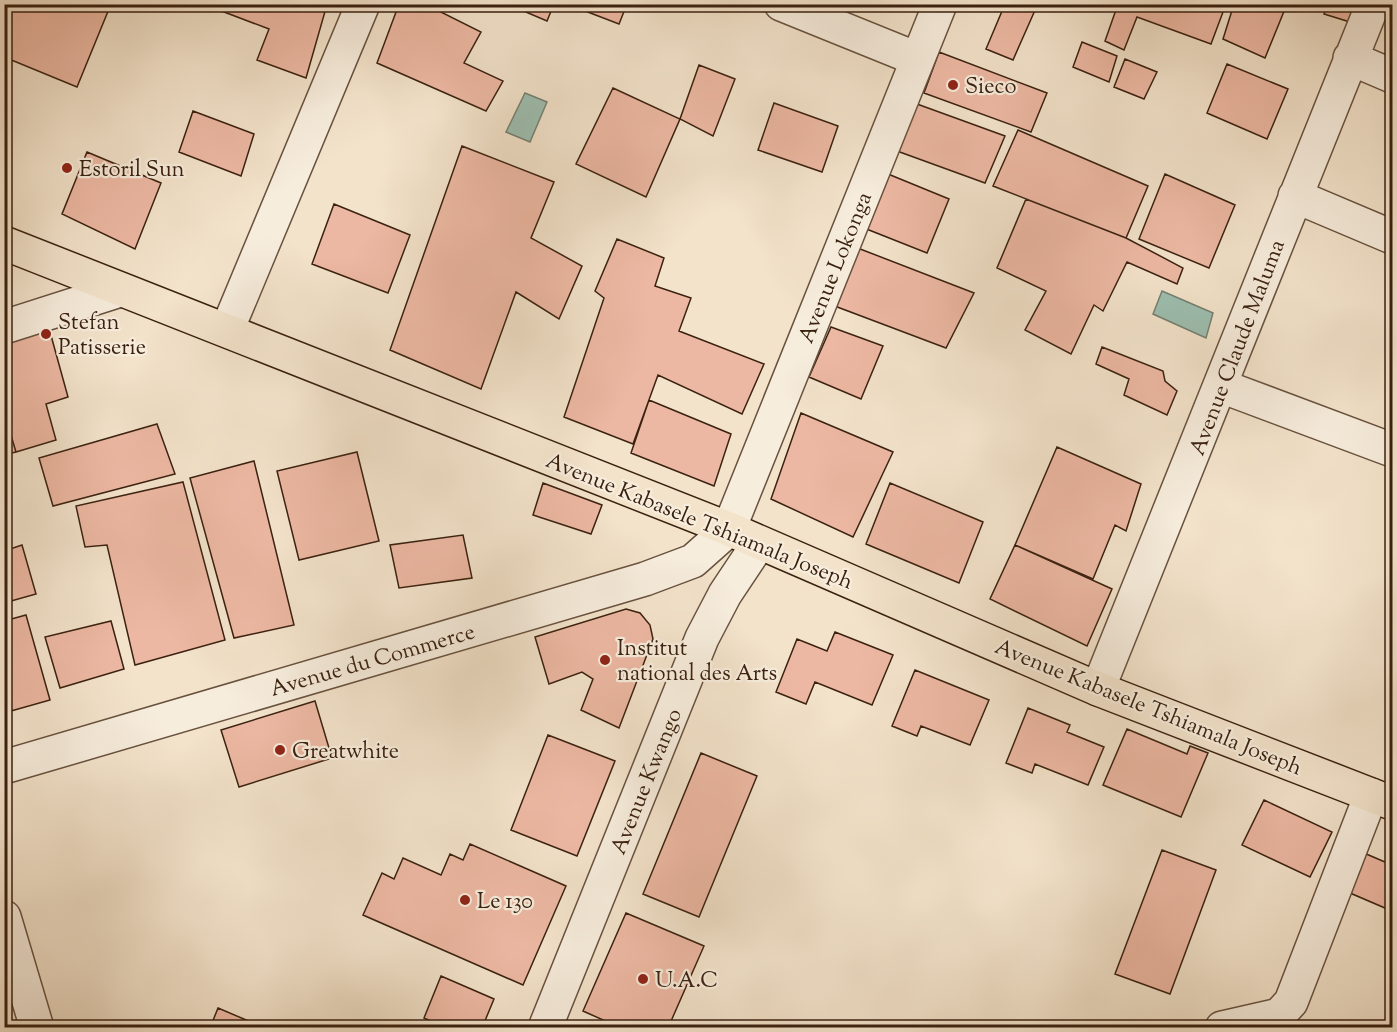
<svg xmlns="http://www.w3.org/2000/svg" width="1397" height="1032" font-family="'Sorts Mill Goudy',serif">
<style>
.water{fill:#9dbfb1;stroke:#758071;stroke-width:1.5}
.building{fill:#edb8a3;stroke:#3a2110;stroke-width:1.5}
.lines{fill:none;stroke-linecap:round;stroke-linejoin:round}
.minor-casing{stroke:#68523f;stroke-width:36}
.major-casing{stroke:#3a2110;stroke-width:36}
.minor{stroke:#f7eddd;stroke-width:33}
.major{stroke:#f3e3cb;stroke-width:33}
.poi-dot{fill:#8f2418;stroke:#f7eddd;stroke-width:2}
.labels{text-anchor:middle;stroke-width:4.5;stroke-linejoin:round;paint-order:stroke}
.poi-label{font-size:22px;fill:#3a2110;stroke:#f7eddd;text-anchor:start}
.street-label{font-size:22px;fill:#3a2110;stroke:#f7eddd}
</style>
<rect width="100%" height="100%" fill="#f3e3cb"/>
<filter id="stains"><feTurbulence type="fractalNoise" baseFrequency=".00333" numOctaves="4"/><feColorMatrix values="0 0 0 0 .2 0 0 0 0 .09 0 0 0 0 .02 0 0 0 .5 -.17"/></filter>
<radialGradient id="worn" r=".72"><stop offset=".6" stop-color="#630" stop-opacity="0"/><stop offset="1" stop-color="#630" stop-opacity=".3"/></radialGradient>
<path class="water" d="M525,93L547,102L530,142L506,132Z
M1162,291L1213,313L1206,338L1153,314Z"/>
<path class="building" d="M5,4H111L77,87L4,57Z
M203,4H317L326,8L306,78L257,60L269,29Z
M399,4H425L481,32L464,63L503,81L486,111L377,63Z
M507,4H554L547,21Z
M582,4H627L619,24L580,9Z
M1005,4H1027L1036,8L1013,60L986,49Z
M1118,4H1226L1211,44L1137,17L1124,50L1105,41Z
M1234,4H1287L1265,58L1223,39Z
M1328,4H1357L1350,22L1324,14Z
M1082,42L1117,56L1109,82L1073,67Z
M939,52L1047,93L1031,132L924,93Z
M1125,59L1157,72L1144,99L1114,87Z
M1227,64L1288,89L1267,139L1207,113Z
M699,65L735,79L713,136L680,119Z
M613,88L680,119L646,197L576,164Z
M774,103L838,126L822,172L758,150Z
M917,104L1005,136L985,183L897,151Z
M193,111L254,134L241,176L179,152Z
M1018,130L1148,186L1126,238L993,186Z
M462,146L554,182L531,238L582,266L559,319L516,292L481,389L390,350Z
M87,152L161,183L135,249L62,214Z
M888,174L949,199L927,253L864,228Z
M1165,174L1235,205L1209,268L1139,239Z
M1026,199L1126,238L1183,268L1177,284L1127,262L1103,311L1094,305L1071,354L1025,330L1046,291L997,268Z
M334,204L410,235L388,293L312,264Z
M617,239L664,258L655,286L691,298L679,331L764,364L742,414L658,375L633,444L564,417L604,298L595,291Z
M855,247L974,293L946,348L832,305Z
M47,321L68,397L46,404L56,440L16,452L4,412V333Z
M831,327L883,346L861,399L809,377Z
M1102,347L1163,371L1165,381L1177,391L1167,415L1124,395L1129,379L1096,364Z
M649,400L731,434L714,486L631,453Z
M4,412L16,452L4,455Z
M801,413L893,452L853,537L771,499Z
M157,424L175,474L53,506L39,458Z
M1057,447L1141,484L1126,531L1115,525L1093,579L1015,545Z
M357,452L379,541L299,560L277,471Z
M254,461L294,625L234,638L190,478Z
M183,482L225,640L135,665L107,545L85,547L76,506Z
M543,483L602,505L591,534L533,515Z
M890,483L983,522L959,583L866,544Z
M463,535L472,578L399,588L390,545Z
M22,545L36,594L4,603V551Z
M1015,545L1112,589L1087,646L990,599Z
M626,609L640,613L650,625L653,639L619,728L581,710L593,679L582,672L549,684L535,637Z
M26,615L50,700L4,713V621Z
M111,621L124,669L60,688L45,637Z
M835,632L893,655L872,705L815,682L806,704L776,692L797,639L827,651Z
M915,670L989,700L970,745L921,726L917,736L892,726Z
M315,701L332,758L239,787L221,730Z
M1028,708L1070,725L1067,732L1104,747L1088,785L1035,764L1032,773L1006,763Z
M1127,729L1187,754L1190,746L1208,753L1181,817L1103,785Z
M548,735L615,761L577,856L511,830Z
M701,753L757,776L699,917L643,894Z
M1264,800L1332,832L1310,877L1242,845Z
M470,844L566,886L523,985L363,915L382,873L394,879L403,858L441,875L450,854L463,860Z
M1162,850L1216,870L1170,994L1115,974Z
M1364,853L1392,865V911L1350,893Z
M626,913L704,946L668,1028H621L583,1011Z
M441,976L494,999L482,1028H447L424,1018Z
M218,1008L265,1028H210Z"/>
<g class="lines">
<g class="minor-casing">
<path id="minor" d="M781,4L917,59
M1350,58L1392,76
M1295,196L1392,237
M4,327L120,290
M227,330L363,4
M1221,386L1392,450
M1098,689L1373,4
M4,767L645,579L693,561L729,529L940,4
M4,917L37,1028
M545,1028L702,638L725,594L759,543
M1222,1028L1279,1015L1291,1002L1371,795"/>
</g>
<g class="major-casing">
<path id="major" d="M4,243L729,529L1098,689L1392,803"/>
</g>
<use href="#minor" class="minor"/>
<use href="#major" class="major"/>
</g>
<g class="poi-dot">
<circle cx="953" cy="85" r="6"/>
<circle cx="67" cy="168" r="6"/>
<circle cx="46" cy="334" r="6"/>
<circle cx="605" cy="660" r="6"/>
<circle cx="280" cy="750" r="6"/>
<circle cx="465" cy="900" r="6"/>
<circle cx="643" cy="979" r="6"/>
</g>
<g class="labels">
<g class="poi-label">
<text x="965" y="93">Sieco</text>
<text x="79" y="176">Estoril Sun</text>
<text x="58" y="329">Stefan<tspan x="58" dy="25">Patisserie</tspan></text>
<text x="617" y="655">Institut<tspan x="617" dy="25">national des Arts</tspan></text>
<text x="292" y="758">Greatwhite</text>
<text x="477" y="908">Le 130</text>
<text x="655" y="987">U.A.C</text>
</g>
<g class="street-label">
<text transform="translate(834 267) rotate(-68)" y="8">Avenue Lokonga</text>
<text transform="translate(1236 347) rotate(-69)" y="8">Avenue Claude Maluma</text>
<text transform="translate(700 520) rotate(22)" y="8">Avenue Kabasele Tshiamala Joseph</text>
<text transform="translate(372 659) rotate(-16)" y="8">Avenue du Commerce</text>
<text transform="translate(1149 706) rotate(22)" y="8">Avenue Kabasele Tshiamala Joseph</text>
<text transform="translate(645 781) rotate(-68)" y="8">Avenue Kwango</text>
</g>
</g>
<rect width="1397" height="1032" fill="none" stroke="#f3e3cb" stroke-width="24"/>
<rect x="6" y="6" width="1385" height="1020" fill="none" stroke="#3a2110" stroke-width="3"/>
<rect x="12" y="12" width="1373" height="1008" fill="none" stroke="#3a2110" stroke-width="1.5"/>
<rect width="100%" height="100%" filter="url(#stains)"/>
<rect width="100%" height="100%" fill="url(#worn)"/>
</svg>
